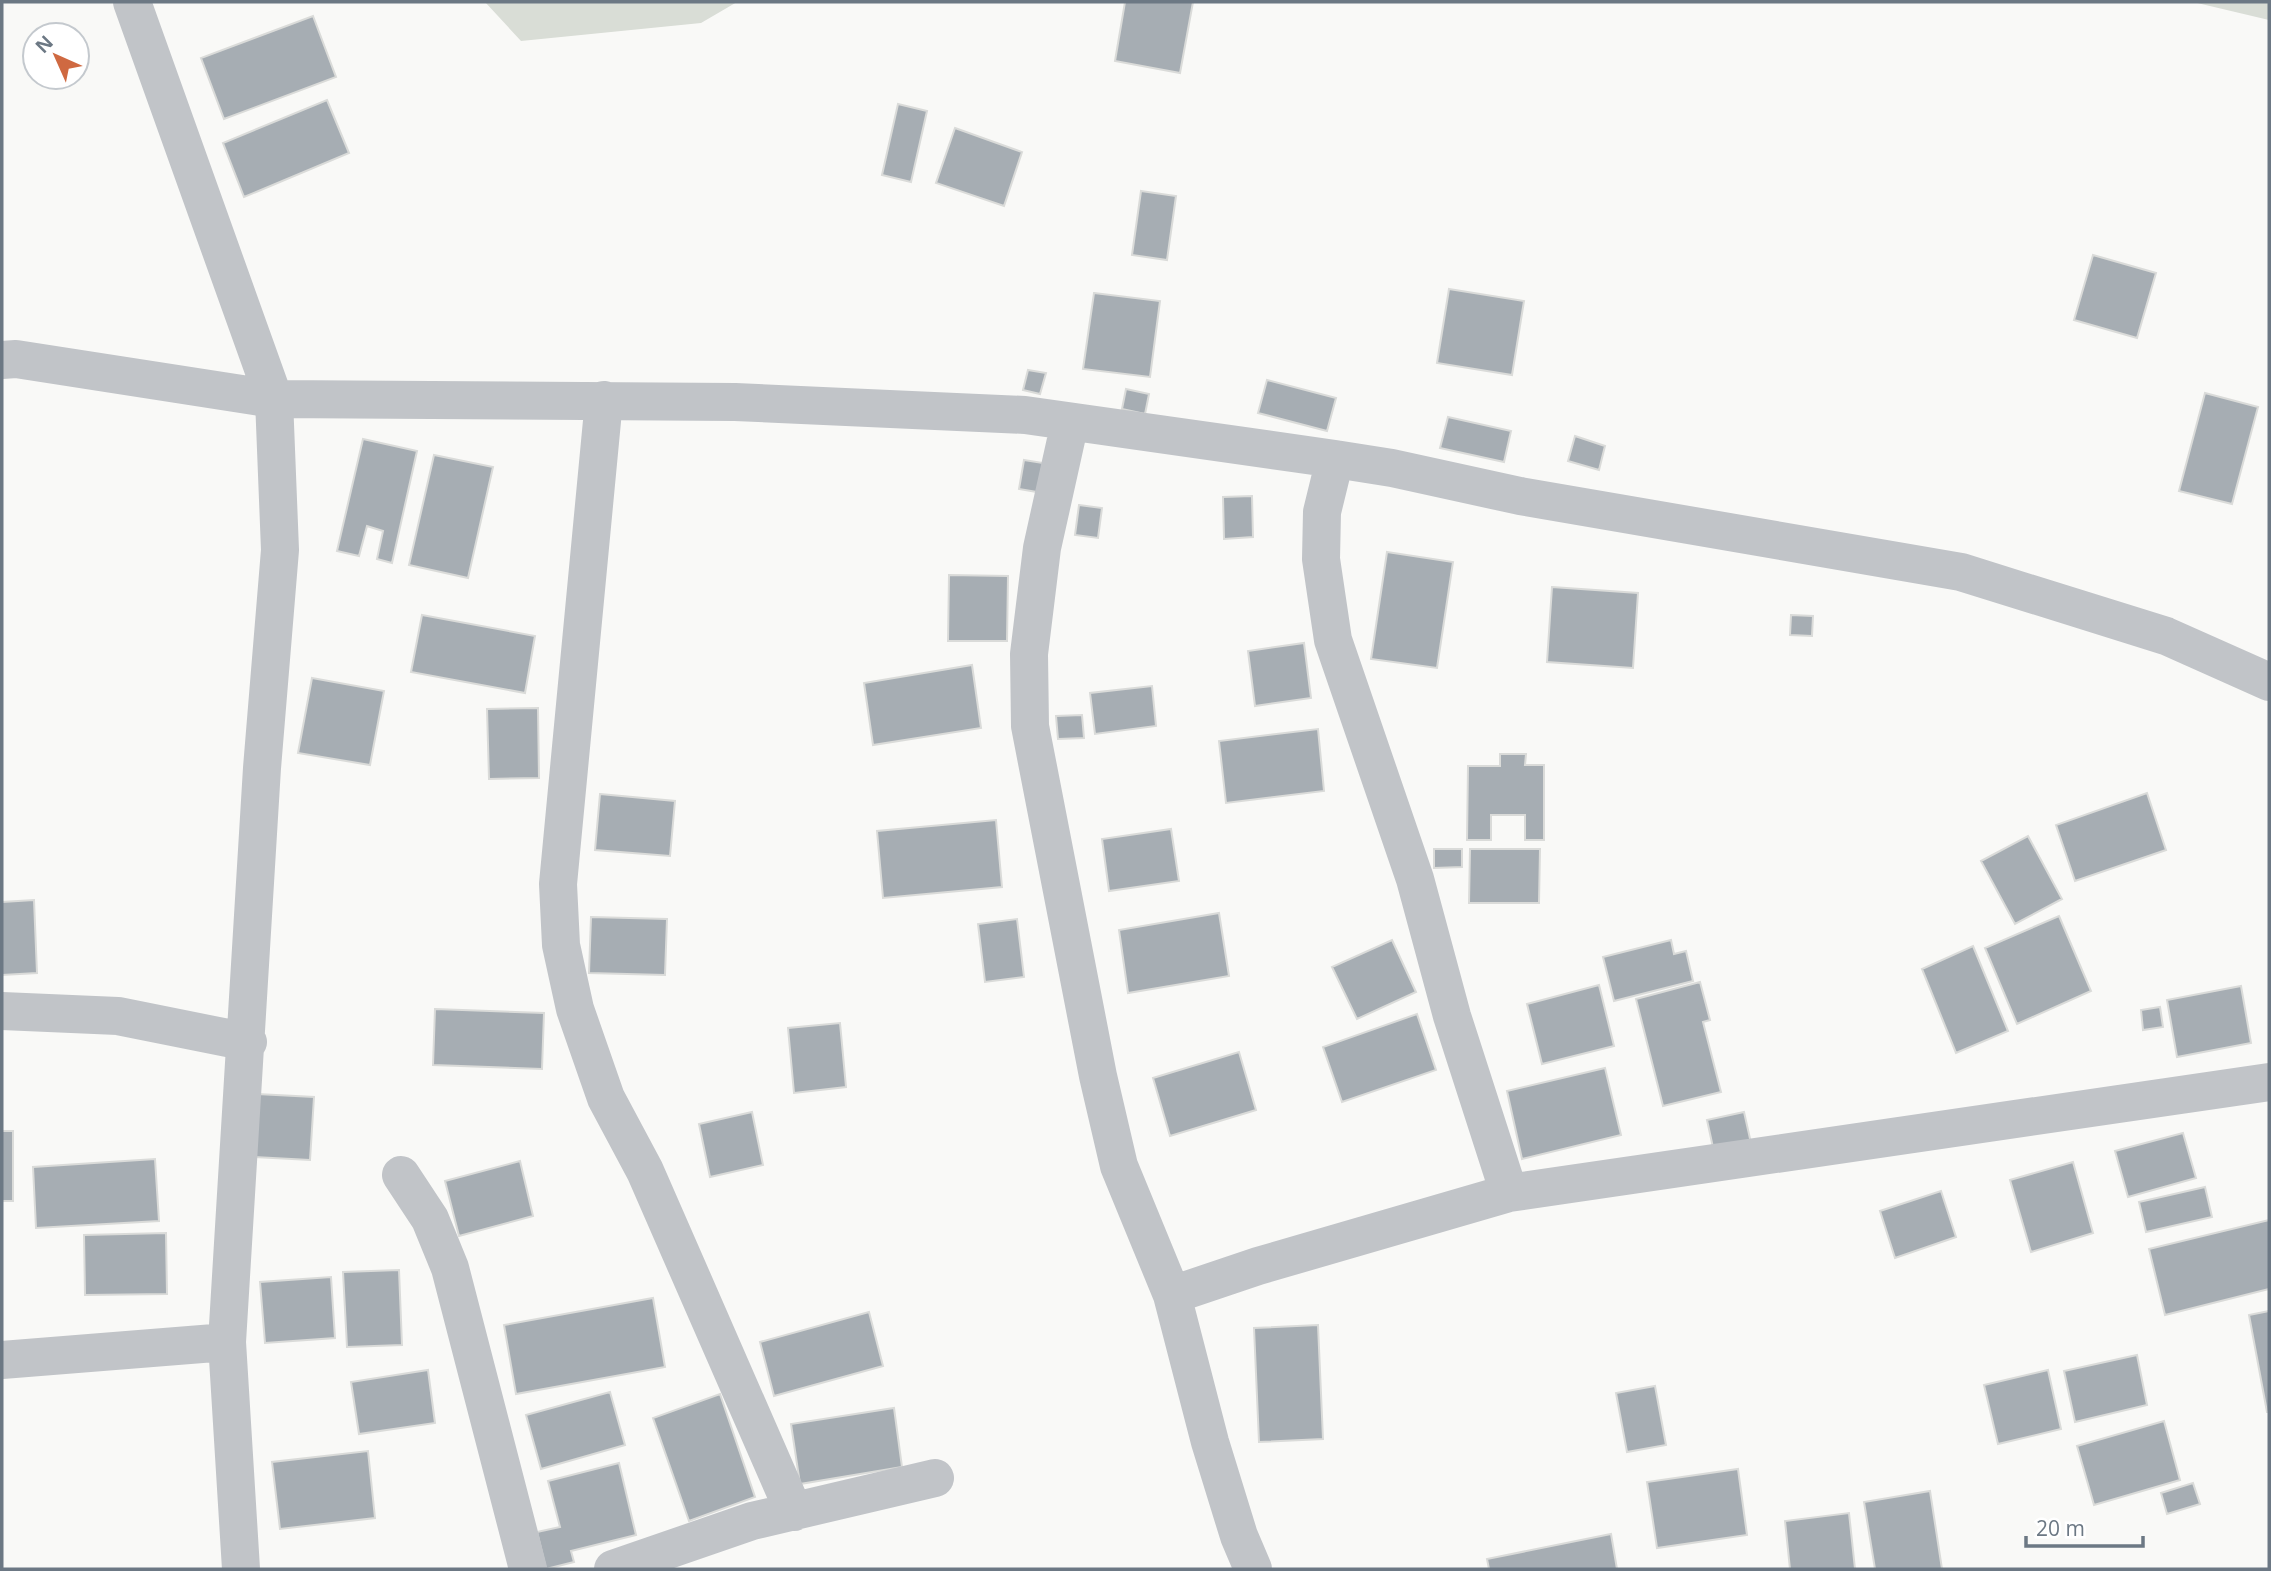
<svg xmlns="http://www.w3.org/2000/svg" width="2271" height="1571" font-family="'Open Sans',sans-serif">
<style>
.green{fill:#d9ddd6}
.building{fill:#a6adb3;stroke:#dadbd9;stroke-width:2}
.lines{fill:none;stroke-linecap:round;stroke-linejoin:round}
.minor{stroke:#c1c4c8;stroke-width:38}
</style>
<rect width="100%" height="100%" fill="#f9f9f7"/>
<path class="green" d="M485,2H737L701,23L521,41Z
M2192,2H2269V20L2193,2Z"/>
<path class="building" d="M1125,2H1193L1180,73L1115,61Z
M313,16L336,77L224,119L201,58Z
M327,100L349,153L244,197L223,143Z
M898,104L927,111L911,182L882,175Z
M955,128L1022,152L1004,206L936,183Z
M1141,191L1176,196L1167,260L1132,255Z
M2093,255L2156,273L2137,338L2074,320Z
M1449,289L1524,301L1512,375L1437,363Z
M1094,293L1160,301L1150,377L1083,369Z
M1028,370L1046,373L1040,394L1023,390Z
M1267,380L1336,398L1327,431L1258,413Z
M1126,389L1149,394L1145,414L1122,409Z
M2205,393L2258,407L2232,504L2179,491Z
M1448,417L1511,431L1504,462L1440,448Z
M1575,436L1605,446L1599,470L1568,461Z
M363,439L417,451L392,563L377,559L383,531L367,526L359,556L337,551Z
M434,455L493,467L468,578L409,565Z
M1024,460L1043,463L1037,492L1019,489Z
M1252,496L1253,537L1224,539L1223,497Z
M1079,505L1102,508L1098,538L1075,535Z
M1387,552L1453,562L1437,668L1371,659Z
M949,575L1008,576L1007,641H948Z
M1552,587L1638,593L1633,668L1547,662Z
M422,615L535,636L525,693L411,672Z
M1791,615L1813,616L1812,636L1790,635Z
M1304,643L1311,698L1255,706L1248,651Z
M972,665L981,728L873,745L864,683Z
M312,678L384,691L370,765L298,753Z
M1152,686L1156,726L1095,734L1090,693Z
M538,708L539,778L489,779L487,709Z
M1082,715L1084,738L1058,739L1056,716Z
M1318,729L1324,791L1226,803L1219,741Z
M1500,754H1526L1525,765H1544V840H1525V815H1491V840H1467L1468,766H1500Z
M2147,793L2166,850L2075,881L2056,825Z
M600,794L675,801L670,856L595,850Z
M996,820L1002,887L883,898L877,831Z
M1171,829L1179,881L1109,891L1102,839Z
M2028,836L2062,899L2015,924L1981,861Z
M1434,849H1462V867L1434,868Z
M1470,849H1540L1539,903H1469Z
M34,900L37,973L2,975V902Z
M1219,913L1229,976L1128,993L1119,930Z
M2059,916L2091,991L2017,1024L1985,948Z
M591,917L667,919L665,975L589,973Z
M1017,919L1024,977L985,982L978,924Z
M1392,940L1416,992L1357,1019L1332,967Z
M1671,940L1674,954L1686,951L1693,981L1614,1001L1603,957Z
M1973,946L2008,1031L1956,1053L1922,969Z
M1700,982L1710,1020L1703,1022L1721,1092L1663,1106L1636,999Z
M1599,985L1614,1046L1542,1064L1527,1004Z
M2241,986L2251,1043L2177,1057L2167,1000Z
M2160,1007L2163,1027L2143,1030L2141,1010Z
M435,1009L544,1013L542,1069L433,1065Z
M1417,1014L1436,1070L1342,1102L1323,1047Z
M840,1023L846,1087L794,1093L788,1028Z
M1239,1052L1256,1110L1170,1136L1153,1078Z
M1605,1068L1621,1135L1522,1159L1507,1091Z
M257,1094L314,1097L310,1160L253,1157Z
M752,1112L763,1165L710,1177L699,1124Z
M1744,1112L1751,1143L1714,1152L1707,1120Z
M2,1131H13V1201H2Z
M2183,1133L2196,1178L2128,1197L2115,1151Z
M155,1159L159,1221L36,1228L33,1167Z
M520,1161L533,1216L459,1236L445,1181Z
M2073,1162L2093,1233L2031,1252L2010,1180Z
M2205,1187L2212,1217L2146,1232L2139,1202Z
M1941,1191L1956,1237L1895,1258L1880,1211Z
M2269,1220V1289L2165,1315L2149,1249Z
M166,1233L167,1294L85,1295L84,1235Z
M399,1270L402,1345L347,1347L343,1272Z
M331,1277L335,1338L265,1343L260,1282Z
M653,1298L665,1367L516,1394L504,1325Z
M2269,1311V1412H2267L2249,1315Z
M869,1312L883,1366L774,1396L760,1342Z
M1318,1325L1323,1439L1259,1442L1254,1328Z
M2137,1355L2147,1405L2075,1422L2064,1371Z
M428,1370L435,1423L359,1434L351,1382Z
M2048,1370L2061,1429L1998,1444L1984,1385Z
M1655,1386L1666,1445L1627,1452L1616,1393Z
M610,1392L625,1445L541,1469L526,1415Z
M720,1394L755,1497L689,1521L653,1418Z
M894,1408L902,1467L800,1484L791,1424Z
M2164,1421L2180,1480L2094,1505L2077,1446Z
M368,1451L375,1518L280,1529L272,1462Z
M619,1463L636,1535L571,1551L574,1562L546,1569L537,1532L560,1527L548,1481Z
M1738,1469L1747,1535L1657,1548L1647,1482Z
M2193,1483L2200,1504L2167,1514L2161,1493Z
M1930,1491L1942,1569H1875L1864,1502Z
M1849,1513L1855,1569H1790L1785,1521Z
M1611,1534L1617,1569H1489L1487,1559Z"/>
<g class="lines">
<path class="minor" d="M132,2L274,399L280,550L262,768L227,1342L241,1569
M2,360L16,359L274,399L735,402L1025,415L1335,459L1392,468L1520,496L1961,572L2166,636L2269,682
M604,400L558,884L561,945L575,1009L606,1098L645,1171L794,1512
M1070,422L1042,548L1029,654L1030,726L1098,1076L1119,1166L1172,1295L1210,1442L1239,1536L1253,1569
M1335,459L1322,512L1321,559L1333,640L1415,879L1452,1016L1509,1193
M2,1011L118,1016L248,1042
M401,1175L430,1219L450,1268L528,1569
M1172,1295L1258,1266L1509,1193L2269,1082
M2,1360L227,1342
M613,1569L752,1521L935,1478"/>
</g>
<rect width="2271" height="1571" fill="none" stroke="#6c7884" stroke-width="7"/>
<g transform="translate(56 56) rotate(315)"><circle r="33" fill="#ffffff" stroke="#c4c9ce" stroke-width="2"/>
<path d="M0-5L12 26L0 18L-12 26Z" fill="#cf6941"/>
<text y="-10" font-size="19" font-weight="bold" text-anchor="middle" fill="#6c7884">N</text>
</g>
<path d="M2026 1536v10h117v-10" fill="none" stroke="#6c7884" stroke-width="3.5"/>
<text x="2036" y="1536" font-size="21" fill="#6c7884" stroke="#ffffff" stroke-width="5" paint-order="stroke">20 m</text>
</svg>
